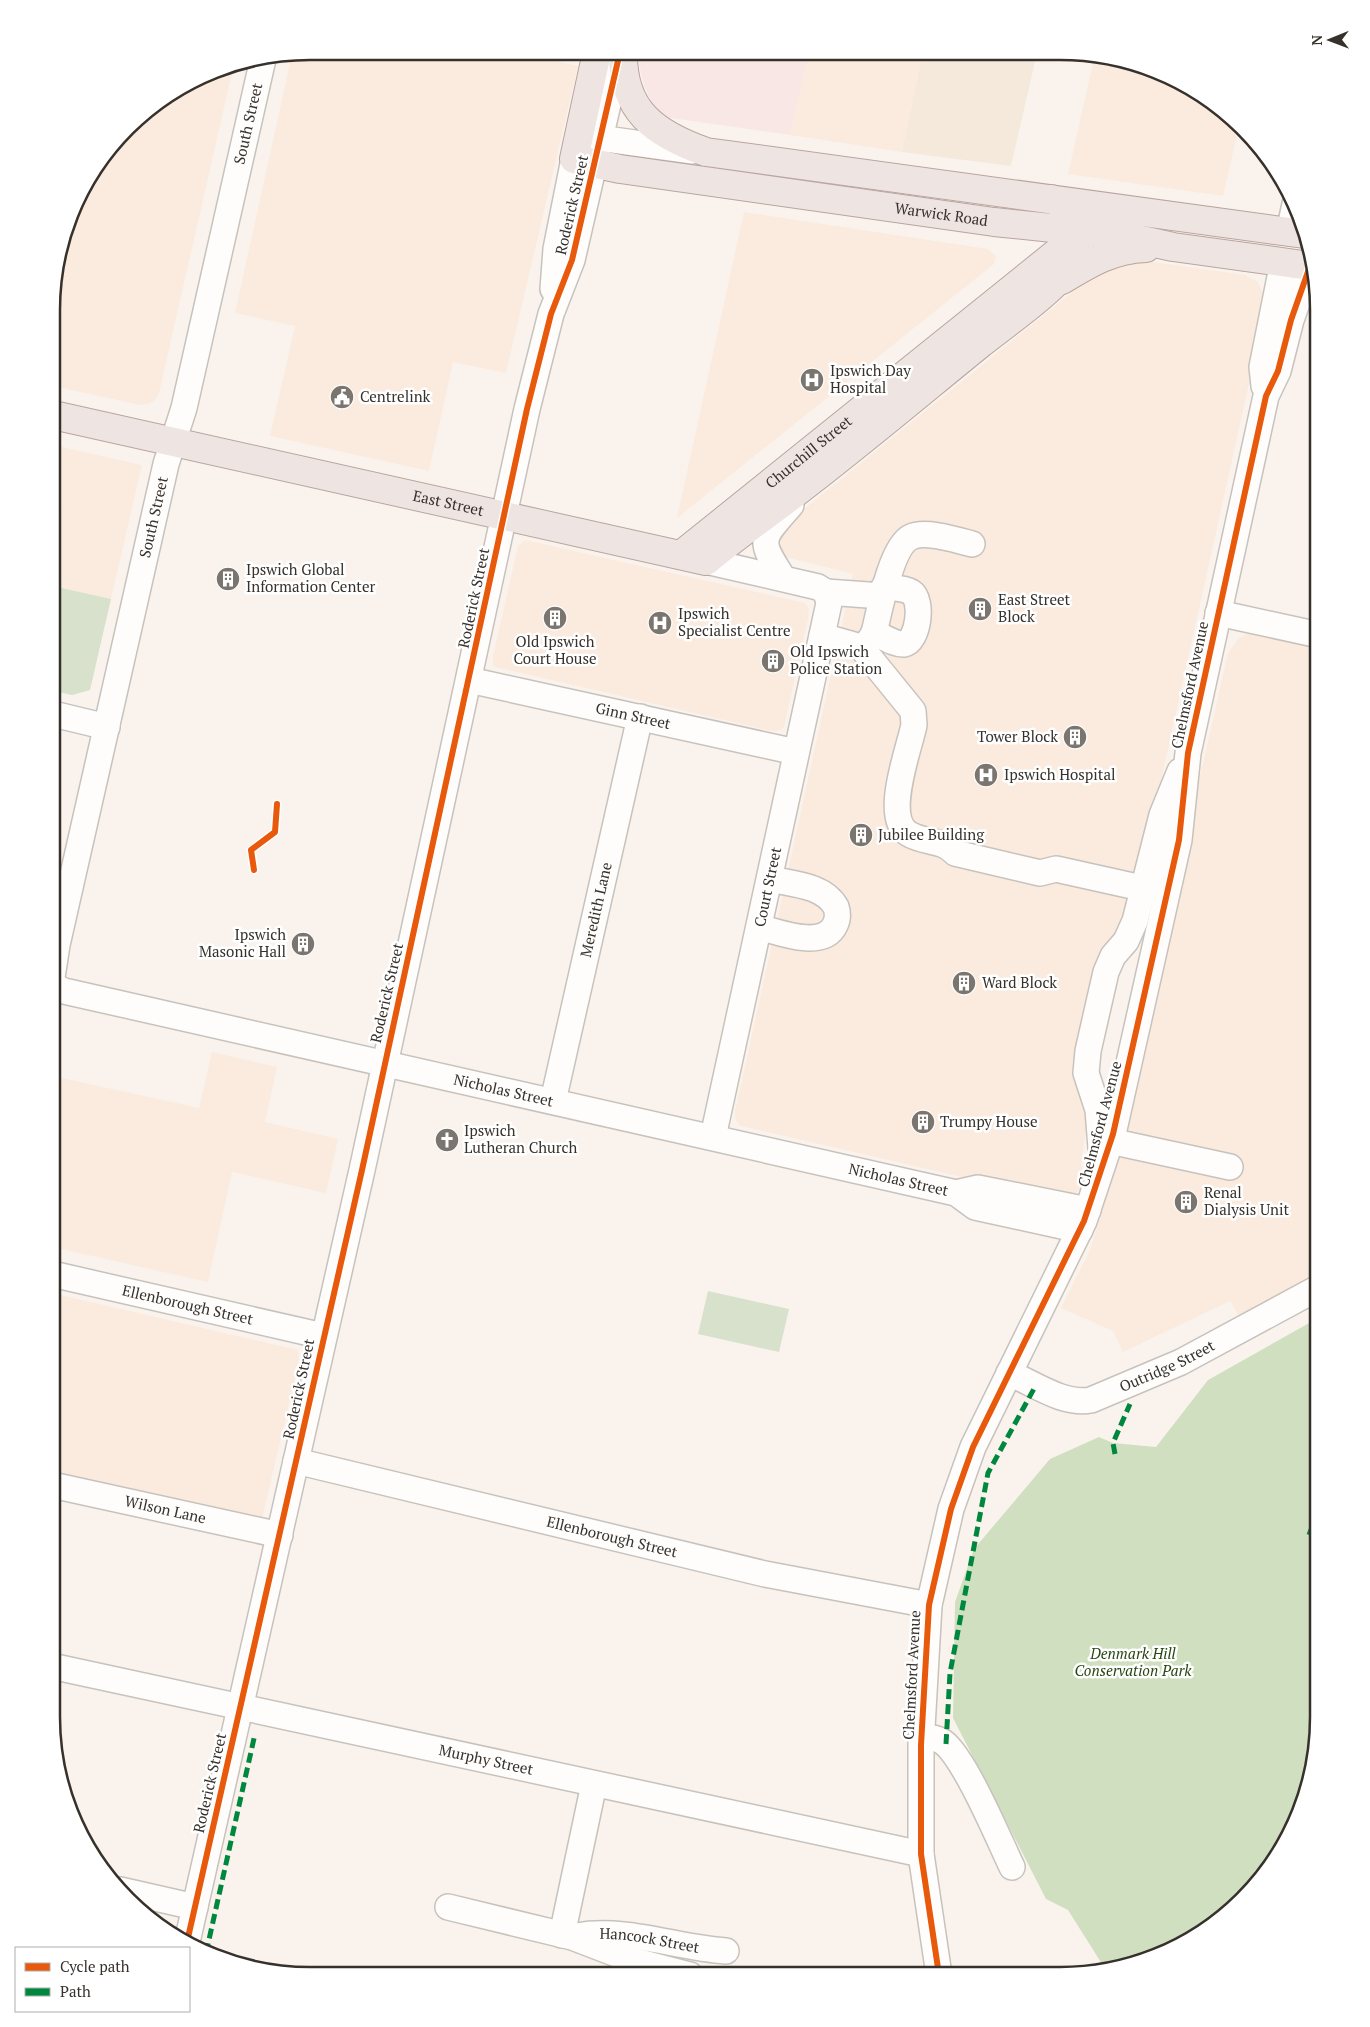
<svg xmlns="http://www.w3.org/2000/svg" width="1370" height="2027" font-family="'PT Serif',serif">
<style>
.built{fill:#faebde}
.industrial{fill:#f9e7e5}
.education{fill:#f5e9dc}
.green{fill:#d8e1cc}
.forest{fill:#d0dfc0}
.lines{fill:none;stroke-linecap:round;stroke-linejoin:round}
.minor-casing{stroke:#c7c2bc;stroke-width:28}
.major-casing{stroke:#b9a59f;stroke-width:30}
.minor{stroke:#fefdfc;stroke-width:25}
.major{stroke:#eee4e1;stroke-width:28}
.quiet{stroke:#00873e;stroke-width:5;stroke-dasharray:10 5;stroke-linecap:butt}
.cycleway-casing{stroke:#fff;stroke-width:9}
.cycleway{stroke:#e8590c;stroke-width:6}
.labels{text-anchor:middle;stroke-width:5;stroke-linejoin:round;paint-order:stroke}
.street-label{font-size:15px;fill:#37312c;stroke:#fff}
.poi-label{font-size:15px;fill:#37312c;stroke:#fff;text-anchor:start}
.park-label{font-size:15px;font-style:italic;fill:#274612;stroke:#fff}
.rim{fill:none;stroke:#37312c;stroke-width:2.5}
</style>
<rect width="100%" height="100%" fill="#faf3ed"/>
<path class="built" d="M310,51L520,52L578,66L506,373L453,362L429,471L270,436L295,326L235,313L292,54Z
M809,53H923L902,152L790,135Z
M1095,54L1159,71L1217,105L1239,126L1223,196L1068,174Z
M234,64L159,393L155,400L148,404L140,405L53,386L54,276L86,181L140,115L227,65Z
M744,212L988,249L996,256L994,264L677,518Z
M1140,260L1245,275L1258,282L1265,297L1256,352L1137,889L1083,1090L1087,1122L1081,1165L1086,1178L1085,1184L1074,1195L1053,1198L741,1126L736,1121L735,1112L853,574L781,556L775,550L783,526L1098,271Z
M53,445L142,465L111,599L53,586Z
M525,540L805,603L809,609L808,619L784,727L780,730L772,731L495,667L493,664V656L518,546Z
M1250,632L1319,642L1318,1275L1240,1318L1230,1301L1123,1352L1113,1331L1061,1308L1090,1250L1100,1218L1228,653L1238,639Z
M212,1052L277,1067L265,1122L338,1139L326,1193L232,1172L208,1282L52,1247V1120L62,1078L199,1108Z
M52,1293L298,1350L299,1357L293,1387L261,1523L52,1478Z"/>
<path class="industrial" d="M640,52L809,53L790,135L664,117L652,103L644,85L639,65Z"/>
<path class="education" d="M923,53H1037L1011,166L902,152Z"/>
<path class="green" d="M53,586L111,599L90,690L72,695L53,691Z
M708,1291L789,1309L779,1352L698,1334Z"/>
<path class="forest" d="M1318,1318V1734L1305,1800L1275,1861L1218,1922L1159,1956L1101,1968L1102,1964L1068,1910L1046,1899L953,1718L955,1602L974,1549L1050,1459L1099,1437L1113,1443L1156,1447L1208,1380Z"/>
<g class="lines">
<g class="minor-casing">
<g id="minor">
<path d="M584,136L693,151"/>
<path d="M1289,232L1295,204"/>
<path d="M553,289L556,249L574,159"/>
<path d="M1264,386L1262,367L1283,262"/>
<path d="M706,561L818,587L826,592L829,603L713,1137"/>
<path d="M783,578C758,539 760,540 791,505"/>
<path d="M826,592L882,596"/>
<path d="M1218,613L1319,635"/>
<path d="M874,633C879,613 891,546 911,537C925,530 957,540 972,544"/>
<path d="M822,636L861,647L913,711L914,725C909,750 882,818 909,834C924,843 943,839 955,853L1040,873L1056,869L1146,889L1155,886L1162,859"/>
<path d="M865,647L874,633C882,636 896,645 904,644C918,642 924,600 911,592C904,588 893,588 884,587"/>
<path id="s1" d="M469,680L796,752"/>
<path d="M53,714L107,727"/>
<path d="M759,927C778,932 823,950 835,925C838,919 838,913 836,907C824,885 792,884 770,879"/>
<path id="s2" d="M52,977L57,945L166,464L184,408L263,59"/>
<path id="s3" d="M52,985L64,991L956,1193L975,1207L1080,1230"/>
<path id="s4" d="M553,1101L640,717"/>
<path d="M1110,1141L1230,1167"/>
<path d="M1101,1148L1098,1110L1086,1073L1088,1051L1106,972L1113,956L1126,941L1135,921L1162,815L1180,771"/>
<path d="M956,1193L978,1188L1088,1210"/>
<path id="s5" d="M52,1274L323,1336"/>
<path id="s6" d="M1009,1373C1035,1384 1063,1405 1091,1400L1181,1362L1318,1288"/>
<path id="s7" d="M296,1461L765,1574L929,1605"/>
<path id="s8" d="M52,1485L280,1535"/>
<path id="s9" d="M51,1666L921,1854"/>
<path d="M921,1737C929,1738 936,1737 943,1742C965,1758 999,1840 1012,1867"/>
<path d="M120,1890L195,1907"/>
<path d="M448,1907L572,1937L632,1960L690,1975"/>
<path d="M562,1935L594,1784"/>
<path id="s10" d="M576,1936C628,1927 676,1948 726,1951"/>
<path d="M187,1942L362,1170L527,409L551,314L572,260L620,52"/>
<path d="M939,1975L921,1854V1745L929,1605L951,1509L973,1447L1084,1221L1113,1134L1179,840L1188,753L1266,396L1278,371L1291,320L1310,266"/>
</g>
</g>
<g class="major-casing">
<g id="major">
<path id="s11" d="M597,52L574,159L620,169L994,222L1119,235L1173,247L1310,266"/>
<path d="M623,52C622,111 655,134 706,152L1304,234"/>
<path d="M1062,280C1090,263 1113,249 1146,248"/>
<path id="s12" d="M53,415L706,561C737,535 771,512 803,487C863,441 921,392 980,344C1004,325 1060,286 1074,261C1087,238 1076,207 1051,199"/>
<path id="s13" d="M681,555L1085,230"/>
</g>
</g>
<use href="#minor" class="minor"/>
<use href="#major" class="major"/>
<path class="quiet" d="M1115,1454L1113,1443L1130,1404
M1309,1535L1318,1512
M946,1744L950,1673L988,1473L1036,1385
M206,1953L255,1734"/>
<g class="cycleway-casing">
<path id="cycleway" d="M254,870L251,850L275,832L277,804
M187,1942L362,1170L527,409L551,314L572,260L620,52
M939,1975L921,1854V1745L929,1605L951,1509L973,1447L1084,1221L1113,1134L1179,840L1188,753L1266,396L1278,371L1291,320L1310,266"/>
</g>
<use href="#cycleway" class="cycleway"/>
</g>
<defs>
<g id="hospital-disc" transform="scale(1.25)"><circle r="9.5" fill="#7b7570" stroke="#fff"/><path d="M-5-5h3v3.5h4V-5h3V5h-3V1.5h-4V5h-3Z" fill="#fff"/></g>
<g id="civic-disc" transform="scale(1.25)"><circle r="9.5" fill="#7b7570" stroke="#fff"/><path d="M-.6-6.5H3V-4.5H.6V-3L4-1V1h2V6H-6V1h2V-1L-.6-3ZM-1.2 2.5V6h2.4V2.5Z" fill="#fff"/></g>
<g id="building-disc" transform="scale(1.25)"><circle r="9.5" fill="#7b7570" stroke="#fff"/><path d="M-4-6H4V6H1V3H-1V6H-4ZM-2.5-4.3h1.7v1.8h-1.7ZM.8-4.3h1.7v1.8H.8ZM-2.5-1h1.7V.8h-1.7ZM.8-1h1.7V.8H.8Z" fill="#fff"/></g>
<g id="church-disc" transform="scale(1.25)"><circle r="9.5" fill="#7b7570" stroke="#fff"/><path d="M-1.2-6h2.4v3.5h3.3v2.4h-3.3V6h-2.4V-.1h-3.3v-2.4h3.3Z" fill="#fff"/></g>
</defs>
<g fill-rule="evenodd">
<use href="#hospital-disc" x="812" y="380"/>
<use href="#civic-disc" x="342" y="397"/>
<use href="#building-disc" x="228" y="579"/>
<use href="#building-disc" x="980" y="609"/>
<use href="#building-disc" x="555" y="618"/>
<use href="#hospital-disc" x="660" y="623"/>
<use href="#building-disc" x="773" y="661"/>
<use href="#building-disc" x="1075" y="737"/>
<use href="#hospital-disc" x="986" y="775"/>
<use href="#building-disc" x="861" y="835"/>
<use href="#building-disc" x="303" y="944"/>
<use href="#building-disc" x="964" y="983"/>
<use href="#building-disc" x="923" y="1122"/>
<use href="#church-disc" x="447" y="1140"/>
<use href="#building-disc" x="1186" y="1202"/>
</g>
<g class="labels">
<g class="street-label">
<text dy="5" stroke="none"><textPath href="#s2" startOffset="876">South Street</textPath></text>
<text transform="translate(572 205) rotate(-77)" y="5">Roderick Street</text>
<text dy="5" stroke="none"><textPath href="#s11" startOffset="481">Warwick Road</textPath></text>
<text dy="5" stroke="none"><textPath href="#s13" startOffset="164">Churchill Street</textPath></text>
<text dy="5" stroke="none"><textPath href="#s12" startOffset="405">East Street</textPath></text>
<text dy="5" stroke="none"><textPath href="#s2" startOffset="471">South Street</textPath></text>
<text transform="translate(474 598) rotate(-78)" y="5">Roderick Street</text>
<text transform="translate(1190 685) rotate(-78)" y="5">Chelmsford Avenue</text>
<text dy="5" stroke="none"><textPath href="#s1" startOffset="168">Ginn Street</textPath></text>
<text transform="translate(768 887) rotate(-78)" y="5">Court Street</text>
<text dy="5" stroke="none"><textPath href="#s4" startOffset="196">Meredith Lane</textPath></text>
<text transform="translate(387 993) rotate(-77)" y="5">Roderick Street</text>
<text dy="5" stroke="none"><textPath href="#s3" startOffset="464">Nicholas Street</textPath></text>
<text transform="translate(1100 1124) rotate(-75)" y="5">Chelmsford Avenue</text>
<text dy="5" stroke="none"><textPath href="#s3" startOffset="869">Nicholas Street</textPath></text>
<text dy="5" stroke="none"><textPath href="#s5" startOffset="139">Ellenborough Street</textPath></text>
<text dy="5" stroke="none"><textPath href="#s6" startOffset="171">Outridge Street</textPath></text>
<text transform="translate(299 1389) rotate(-78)" y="5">Roderick Street</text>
<text dy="5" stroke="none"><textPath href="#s8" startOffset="116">Wilson Lane</textPath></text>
<text dy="5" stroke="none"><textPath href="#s7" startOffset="325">Ellenborough Street</textPath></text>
<text transform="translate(912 1675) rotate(-87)" y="5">Chelmsford Avenue</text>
<text dy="5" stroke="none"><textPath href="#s9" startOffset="445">Murphy Street</textPath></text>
<text transform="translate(210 1783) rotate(-77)" y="5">Roderick Street</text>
<text dy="5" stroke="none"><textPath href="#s10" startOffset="74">Hancock Street</textPath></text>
</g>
<g class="poi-label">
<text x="830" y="376">Ipswich Day<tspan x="830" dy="17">Hospital</tspan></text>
<text x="360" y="402">Centrelink</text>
<text x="246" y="575">Ipswich Global<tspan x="246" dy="17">Information Center</tspan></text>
<text x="998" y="605">East Street<tspan x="998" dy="17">Block</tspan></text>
<text x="678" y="619">Ipswich<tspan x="678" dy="17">Specialist Centre</tspan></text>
<text x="555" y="647" text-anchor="middle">Old Ipswich<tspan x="555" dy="17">Court House</tspan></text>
<text x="790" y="657">Old Ipswich<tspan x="790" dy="17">Police Station</tspan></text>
<text x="1058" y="742" text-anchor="end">Tower Block</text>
<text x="1004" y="780">Ipswich Hospital</text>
<text x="878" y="840">Jubilee Building</text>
<text x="286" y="940" text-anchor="end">Ipswich<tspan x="286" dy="17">Masonic Hall</tspan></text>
<text x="982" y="988">Ward Block</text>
<text x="940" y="1127">Trumpy House</text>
<text x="464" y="1136">Ipswich<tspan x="464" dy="17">Lutheran Church</tspan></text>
<text x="1204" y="1198">Renal<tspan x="1204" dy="17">Dialysis Unit</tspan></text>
</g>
<g class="park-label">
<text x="1133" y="1659">Denmark Hill<tspan x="1133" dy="17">Conservation Park</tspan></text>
</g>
</g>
<path d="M0 0H1370V2027H0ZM310 60H1060A250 250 0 0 1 1310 310V1717A250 250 0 0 1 1060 1967H310A250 250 0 0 1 60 1717V310A250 250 0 0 1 310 60Z" fill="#fff" fill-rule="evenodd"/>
<path class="rim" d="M310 60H1060A250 250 0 0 1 1310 310V1717A250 250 0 0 1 1060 1967H310A250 250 0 0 1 60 1717V310A250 250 0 0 1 310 60Z"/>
<rect x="15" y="1947" width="175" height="65" fill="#ffffff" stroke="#afadab"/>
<rect x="25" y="1963" width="25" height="8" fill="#e8590c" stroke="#afadab"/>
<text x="60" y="1972" font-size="15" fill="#37312c">Cycle path</text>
<rect x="25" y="1988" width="25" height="8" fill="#00873e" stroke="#afadab"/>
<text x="60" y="1997" font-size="15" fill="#37312c">Path</text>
<g transform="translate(1330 40) rotate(269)" stroke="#ffffff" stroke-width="4" paint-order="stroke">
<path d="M0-4L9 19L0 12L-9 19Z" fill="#37312c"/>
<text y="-8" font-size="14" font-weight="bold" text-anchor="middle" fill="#37312c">N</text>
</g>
</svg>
